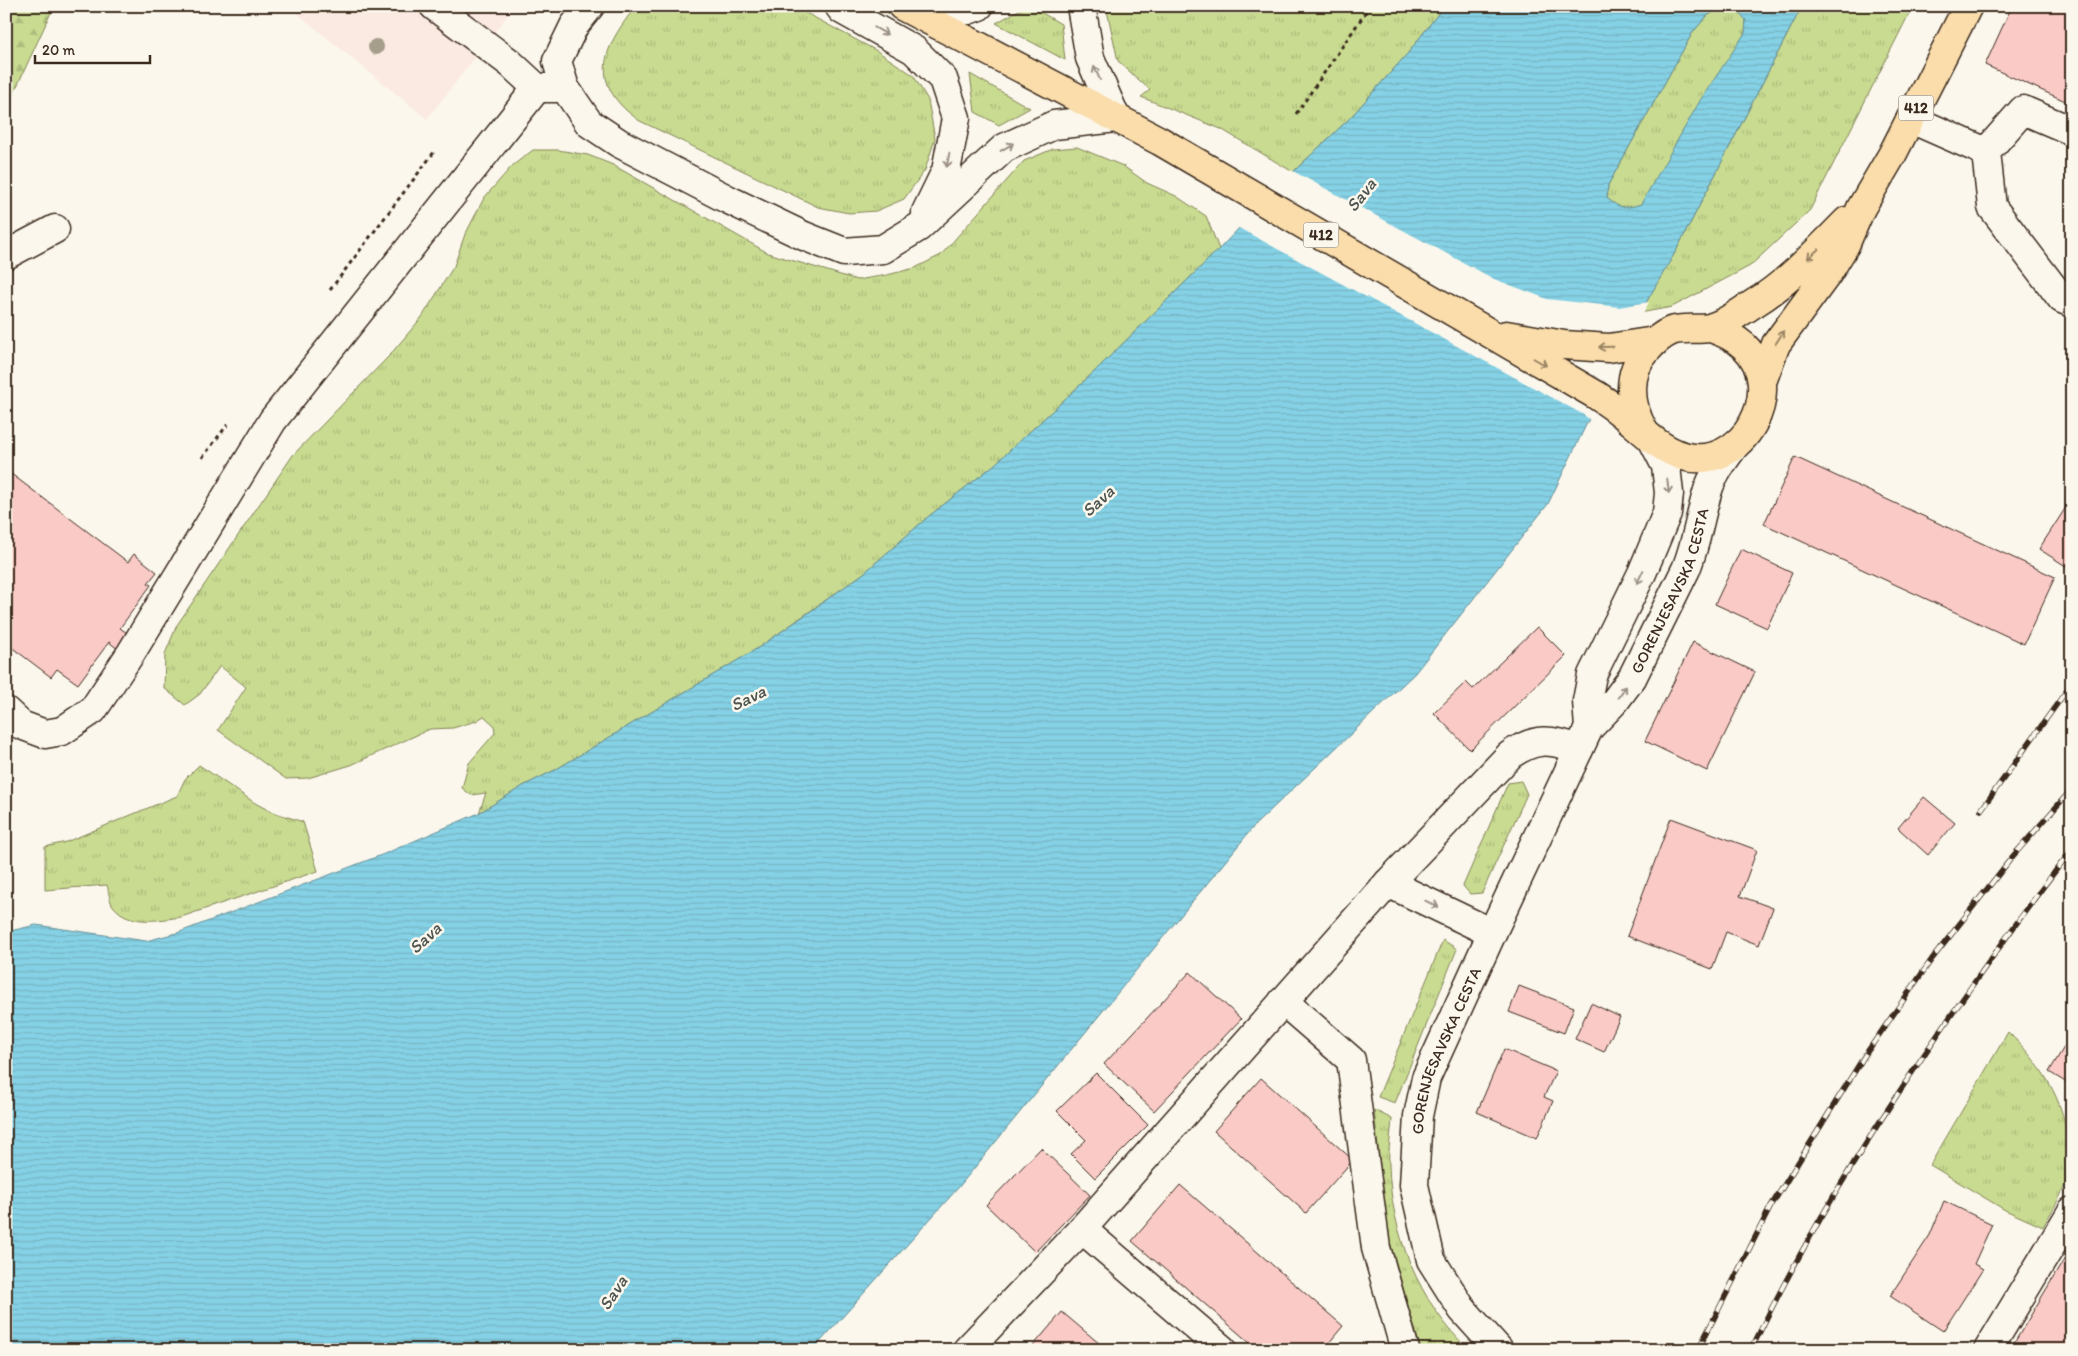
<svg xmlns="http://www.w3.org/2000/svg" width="2078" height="1356" font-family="Itim,sans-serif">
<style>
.built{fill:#fbeae1}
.grass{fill:url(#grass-tufts);stroke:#828257}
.forest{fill:url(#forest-firs);stroke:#828257}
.water{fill:url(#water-rules);stroke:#678e95}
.pier{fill:#fbf7ec}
.building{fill:#facac6;stroke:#3b2a1e}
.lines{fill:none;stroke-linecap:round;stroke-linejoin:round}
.minor-casing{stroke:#3b2a1e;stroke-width:31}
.major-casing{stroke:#3b2a1e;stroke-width:31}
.path{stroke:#3b2a1e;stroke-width:3;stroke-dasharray:4 4;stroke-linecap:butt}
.minor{stroke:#fbf7ec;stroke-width:28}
.major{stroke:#faddab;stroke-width:28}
.rail-casing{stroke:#3b2a1e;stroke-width:5.5}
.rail{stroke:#fbf7ec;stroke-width:4;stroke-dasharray:11;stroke-linecap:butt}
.tree{fill:#a59e8a}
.oneway{stroke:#9b9085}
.oneway2{stroke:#9a8464}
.labels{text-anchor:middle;stroke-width:5;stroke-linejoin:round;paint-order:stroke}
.shield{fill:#fbf7ec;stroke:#75685c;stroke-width:1}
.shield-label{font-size:15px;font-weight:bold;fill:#3b2a1e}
.street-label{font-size:16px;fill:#3b2a1e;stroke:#fbf7ec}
.water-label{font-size:18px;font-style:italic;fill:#4e5450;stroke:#fbf7ec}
</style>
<defs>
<pattern id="grass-tufts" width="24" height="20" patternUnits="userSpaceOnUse" patternTransform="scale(1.25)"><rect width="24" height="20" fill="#c8db90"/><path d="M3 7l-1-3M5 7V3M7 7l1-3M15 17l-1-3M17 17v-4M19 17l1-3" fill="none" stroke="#adbc7c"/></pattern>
<pattern id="forest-firs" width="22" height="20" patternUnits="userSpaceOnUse" patternTransform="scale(1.25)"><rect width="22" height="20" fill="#c8db90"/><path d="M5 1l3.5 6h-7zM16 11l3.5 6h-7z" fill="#adbc7c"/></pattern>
<pattern id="water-rules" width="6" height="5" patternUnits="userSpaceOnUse" patternTransform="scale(1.25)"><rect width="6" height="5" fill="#85d1e5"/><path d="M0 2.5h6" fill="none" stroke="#74b4c4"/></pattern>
</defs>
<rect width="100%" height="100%" fill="#fbf7ec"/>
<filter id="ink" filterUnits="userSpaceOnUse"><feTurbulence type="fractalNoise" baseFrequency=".02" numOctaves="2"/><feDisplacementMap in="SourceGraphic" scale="10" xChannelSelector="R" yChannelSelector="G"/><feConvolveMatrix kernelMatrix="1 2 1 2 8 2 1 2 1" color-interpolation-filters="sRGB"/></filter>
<g filter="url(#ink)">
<path class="built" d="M288,6H515L427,119Z"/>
<path class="grass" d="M636,6H793L877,51L913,75L928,100L935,139L925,170L904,199L876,211L849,213L818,207L638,120C632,115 625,110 620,104C589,69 613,36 636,6Z
M1026,6H1030L1061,24L1065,60L996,23Z
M1106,6H1444L1408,53L1350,118L1293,172L1221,129L1141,97L1150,90L1118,61Z
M1723,6L1737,11L1746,20L1745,33L1641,204C1626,209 1619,209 1607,198L1608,185L1693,32L1707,16Z
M1802,6H1913L1810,210L1750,266L1672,307L1640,313L1677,249Z
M970,74L1030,108L999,125L975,112Z
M1077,147L1123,166L1147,183L1176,196L1206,216L1219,249L1094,372L994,465L929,516L864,573L758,648L555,770L523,786L479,813L486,793L471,795L462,788L469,763L495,733L494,725L484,716L476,721L453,728L430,729L351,765L308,778L286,779L218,730L246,687L220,666L200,694L185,705L164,688L165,654L177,625L293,455L389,356L422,317L454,266L464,237L484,198L512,166L533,150H558L588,155L613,165L768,253L857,280L887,275L915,268L941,255L1024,161L1053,149Z
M199,765L255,803L270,811L303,822L318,871L181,917C159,920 130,926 114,907C109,902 109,891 107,885L45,890V847L66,842L177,796L185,779Z
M1521,781L1527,794L1482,893L1470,894L1463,886L1508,783Z
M1443,940L1457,949L1395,1103L1378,1097Z
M2008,1032C2044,1066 2071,1109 2068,1160C2068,1166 2069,1174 2067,1179C2062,1196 2051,1212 2043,1227L2005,1210L1930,1165Z
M1374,1110L1392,1119C1391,1134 1388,1149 1389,1165C1391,1234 1419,1302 1469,1350H1421L1387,1231Z"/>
<path class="forest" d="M6,6H54L6,110Z"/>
<path class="water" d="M1444,6H1723L1707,16L1693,32L1608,185L1607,198C1619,209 1626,209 1641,204L1701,99L1745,33L1746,20L1737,11L1728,6H1802L1677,249L1640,313L1548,504L1415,673L1255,825L958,1188L813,1350H6V932L36,925L146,941L180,932L384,854L479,813L523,786L555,770L758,648L801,618L864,573L929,516L994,465L1094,372L1219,249L1293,172L1350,118L1408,53Z"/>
<path class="pier" d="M1291,170L1494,279L1547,299L1619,307L1649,302L1591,421L1584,415L1237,227Z"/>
<path class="building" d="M2012,6H2072V104L1985,65Z
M1795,457L2055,577L2024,644L1764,524Z
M6,470L128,562L134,554L157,572L148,583L151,585L120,628L130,635L119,650L109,642L78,684L57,669L51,677L6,643Z
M2072,498V570L2039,549Z
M1741,549L1792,573L1767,628L1715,604Z
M1537,627L1566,656L1470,750L1434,713L1466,682L1473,689Z
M1693,642L1755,672L1707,771L1645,741Z
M1924,797L1955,823L1928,855L1898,828Z
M1671,818L1757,850L1740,896L1773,908L1759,945L1726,932L1712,969L1627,936Z
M1190,972L1241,1019L1154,1111L1104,1064Z
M1519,986L1574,1007L1564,1033L1509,1012Z
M1591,1003L1620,1017L1604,1052L1575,1039Z
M2072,1034V1086L2049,1072Z
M1504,1049L1556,1071L1544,1097L1553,1101L1537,1138L1477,1112Z
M1096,1073L1148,1125L1095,1178L1071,1154L1086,1140L1057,1111Z
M1261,1078L1353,1160L1306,1213L1214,1131Z
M1041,1148L1090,1195L1035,1252L986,1205Z
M1180,1185L1343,1326L1323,1350H1258L1132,1241Z
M1944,1201L1992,1224L1974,1264L1983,1269L1943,1331L1890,1296L1930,1235Z
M2065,1258L2072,1262V1350H2010Z
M1062,1312L1107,1350H1038L1033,1346Z"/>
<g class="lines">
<g class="minor-casing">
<g id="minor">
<path d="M434,6L510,63L537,88H556"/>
<path d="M590,6L574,26L557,61L565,88L589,123L619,143L727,199L804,236L844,252L883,249L919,227L1004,148L1054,125L1116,118L1090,58L1081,6"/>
<path d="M839,6L842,10L914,50L943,79L956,118L946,171L926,212"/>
<path d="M936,6L968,10L979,6"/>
<path d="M1911,119L1986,152"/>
<path d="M2072,131L2023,110L1986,152L1992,207L2062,299L2072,303"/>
<path d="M6,255L55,229"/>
<path d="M6,711L21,725L45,734L62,731L93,710L131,653L273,420L537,88"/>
<path d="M1589,728L1587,701L1592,675L1642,573L1667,513L1669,493L1666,466L1653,441"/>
<path d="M1388,883L1492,933"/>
<path d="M1283,1001L1351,1060L1376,1248L1405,1350"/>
<path d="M1082,1229L1223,1350"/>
<path d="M967,1350L1082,1229L1388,883L1510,755C1535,737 1551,739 1579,749"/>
<path id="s1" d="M1499,1350L1462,1309L1431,1260L1414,1185L1418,1116L1426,1078L1492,933L1589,728L1615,701L1632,678L1686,569C1697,542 1700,514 1709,487C1715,471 1726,457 1736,444"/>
<path d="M1988,1350L2072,1211"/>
</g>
</g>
<g class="major-casing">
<path id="major" d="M902,6L1160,141L1596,395C1605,401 1613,406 1621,413C1641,428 1657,448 1683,456C1743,473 1789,389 1744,346C1734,337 1723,332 1711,328
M1506,335L1564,345L1609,348L1655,341
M1762,382L1776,344L1828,273L1845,245L1861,208L1892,155L1968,6
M1644,431C1629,405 1626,373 1647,350C1654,342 1662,335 1671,331C1683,327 1697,330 1709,328C1724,325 1740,312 1753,304C1788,283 1818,250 1847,221"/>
</g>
<path class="path" d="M1296,114L1370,6
M330,290L435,151
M202,458L228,424"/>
<use href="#minor" class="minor"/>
<use href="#major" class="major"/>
<g class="rail-casing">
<path id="rail" d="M1981,810L2072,683
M1698,1350L1771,1206L1865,1055L1932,959L2013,856L2072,789
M1751,1350C1812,1222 1889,1103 1971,987C2004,941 2036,894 2072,850"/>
</g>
<use href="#rail" class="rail"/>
</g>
<circle class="tree" cx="376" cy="47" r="8"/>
<defs><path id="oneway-shaft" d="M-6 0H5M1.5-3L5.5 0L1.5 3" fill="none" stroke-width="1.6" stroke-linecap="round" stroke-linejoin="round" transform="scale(1.25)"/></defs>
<g class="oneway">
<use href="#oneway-shaft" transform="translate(881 31) rotate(29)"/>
<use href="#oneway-shaft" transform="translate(1097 73) rotate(-114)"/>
<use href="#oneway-shaft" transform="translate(1007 147) rotate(-31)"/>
<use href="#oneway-shaft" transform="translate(948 160) rotate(101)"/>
<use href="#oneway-shaft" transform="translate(1668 486) rotate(84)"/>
<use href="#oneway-shaft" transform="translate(1640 577) rotate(116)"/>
<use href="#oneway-shaft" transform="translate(1622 692) rotate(-54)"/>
<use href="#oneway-shaft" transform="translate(1432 904) rotate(26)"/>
</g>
<g class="oneway2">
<use href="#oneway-shaft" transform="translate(1813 254) rotate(138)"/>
<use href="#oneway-shaft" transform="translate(1780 337) rotate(-57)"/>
<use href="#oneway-shaft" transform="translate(1606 347) rotate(179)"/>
<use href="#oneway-shaft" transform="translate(1540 362) rotate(30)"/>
</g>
</g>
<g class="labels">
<g class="shield">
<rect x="1898.5" y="95.5" width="35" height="25" rx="4"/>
<rect x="1303.5" y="222.5" width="35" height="25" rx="4"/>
</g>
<g class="shield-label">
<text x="1916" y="113">412</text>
<text x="1321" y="240">412</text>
</g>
<g class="street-label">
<text dy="6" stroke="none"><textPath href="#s1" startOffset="846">GORENJESAVSKA CESTA</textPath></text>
<text dy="6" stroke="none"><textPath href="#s1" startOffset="330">GORENJESAVSKA CESTA</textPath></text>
</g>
<g class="water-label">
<text transform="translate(1361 195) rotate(-52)" y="6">Sava</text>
<text transform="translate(1098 501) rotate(-43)" y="6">Sava</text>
<text transform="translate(748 698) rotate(-26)" y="6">Sava</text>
<text transform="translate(425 938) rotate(-43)" y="6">Sava</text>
<text transform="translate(613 1293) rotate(-57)" y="6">Sava</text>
</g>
</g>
<rect width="2078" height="1356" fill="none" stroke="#fbf7ec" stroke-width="25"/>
<rect x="12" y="12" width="2053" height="1331" fill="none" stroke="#3b2a1e" stroke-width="2" filter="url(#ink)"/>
<path d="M35 55v8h115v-8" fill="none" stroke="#3b2a1e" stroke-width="2.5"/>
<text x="42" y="55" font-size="15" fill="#3b2a1e" stroke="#fbf7ec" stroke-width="4" paint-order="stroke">20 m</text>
</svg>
